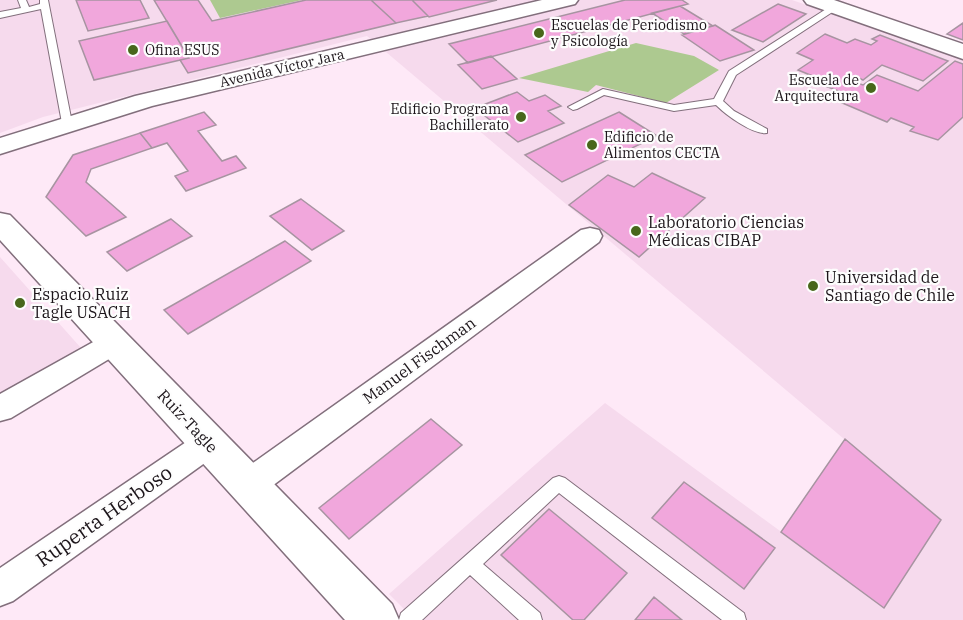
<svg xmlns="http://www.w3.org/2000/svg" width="963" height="620" font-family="'IBM Plex Serif',serif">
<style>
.built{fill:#f6daed}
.green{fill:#adc990}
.building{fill:#f1a7dc;stroke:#a794a1;stroke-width:1.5}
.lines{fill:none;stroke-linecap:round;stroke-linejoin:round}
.service-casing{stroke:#826f7c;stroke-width:2}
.minor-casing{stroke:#826f7c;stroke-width:3}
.tertiary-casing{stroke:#826f7c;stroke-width:3}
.secondary-casing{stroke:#826f7c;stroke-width:3}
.service{fill:#fff;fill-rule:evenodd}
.minor{fill:#fff;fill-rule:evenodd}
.tertiary{fill:#fff;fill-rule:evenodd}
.secondary{fill:#fff;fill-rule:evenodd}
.poi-dot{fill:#48671b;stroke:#fdfdfd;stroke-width:2}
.labels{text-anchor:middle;stroke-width:4.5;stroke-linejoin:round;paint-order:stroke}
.far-poi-label{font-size:14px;fill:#1c151a;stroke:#fdfdfd;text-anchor:start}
.far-street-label{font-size:14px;fill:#1c151a;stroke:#fdfdfd}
.poi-label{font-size:16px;fill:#1c151a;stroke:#fdfdfd;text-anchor:start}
.street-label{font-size:16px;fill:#1c151a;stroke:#fdfdfd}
.near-street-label{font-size:20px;fill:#1c151a;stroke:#fdfdfd}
</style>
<rect width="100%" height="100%" fill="#fee9f7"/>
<path class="built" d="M0,0H792L963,59V620H415L389,594L605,403L884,607L940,520L367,36L43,117L0,133Z
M0,257L81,348L0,394Z"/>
<path class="green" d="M210,0H302L220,18Z
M636,43L694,56L719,70L666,103L596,85L588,92L519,78Z"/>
<path class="building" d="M76,0H140L149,18L88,31Z
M154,0H198L212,21L306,0H371L396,23L188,73L180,60L189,58Z
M371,0H412L428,16L396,23Z
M412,0H497L429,17Z
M625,0H682L688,4L468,63L449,44Z
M778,4L806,14L763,42L732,30Z
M680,6L713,26L684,34L652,13Z
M167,21L189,58L94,80L79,41Z
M963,23V40L947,34Z
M715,25L754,50L720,61L682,35Z
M825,34L847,43L855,39L871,45L877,41L872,39L880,35L948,61L923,81L882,65L863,80L857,77L851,81L863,85L877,75L918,91L955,61L963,64V117L938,140L910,131L914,127L891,118L887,122L833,99L841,92L810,80L815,77L798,70L813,60L797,53Z
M491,56L517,79L482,89L458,65Z
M517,92L529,101L545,95L561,106L548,111L564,123L518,142L475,108Z
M204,112L216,125L198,131L222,161L236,156L246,168L186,191L175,176L188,171L167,143L152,148L140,133Z
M619,112L657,136L562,182L525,155Z
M140,133L152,148L91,169L86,182L126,217L86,236L46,197L73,155Z
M652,173L705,198L639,257L569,205L608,175L634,187Z
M301,199L344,231L312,250L270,216Z
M171,219L192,236L127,271L107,252Z
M285,241L311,261L188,334L164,310Z
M431,419L462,445L349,539L319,508Z
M845,439L941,520L884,608L781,532Z
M684,482L775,548L744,589L652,518Z
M549,509L627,573L584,620H573L501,555Z
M654,597L682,620H635Z"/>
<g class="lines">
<g class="service-casing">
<path id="service" d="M18,0H26L29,7L40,4V0H48L72,123L71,125H63L62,123L41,9L0,18V12L21,8Z
M834,4L838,7L837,9L736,75L723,101L734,111L767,129V133C753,135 726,115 716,105L674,111L604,95L577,109L573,110L568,107L603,89L674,105L714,99L729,71Z
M559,476L565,478L744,613L746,620H722L559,493L483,564L540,613L542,620H519L470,575L422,620H399L401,613L553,478Z"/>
</g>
<g class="minor-casing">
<path id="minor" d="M590,228L599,230L602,236L599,242L260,495L248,499L236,495L232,485L236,475L581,230Z
M114,332L124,336L128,343L124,350L11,418L0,421V394L104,336Z
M209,430L220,434L225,443L220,452L13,601L0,606V568L198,434Z"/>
</g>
<g class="tertiary-casing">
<path id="tertiary" d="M804,0H834L963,44V59L807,4Z
M0,213L10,215L392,604L399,620H345L0,240Z"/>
</g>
<g class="secondary-casing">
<path id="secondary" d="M542,0H578L575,4L152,106L0,154V138L135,96Z"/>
</g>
<use href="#service" class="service"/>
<use href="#minor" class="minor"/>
<use href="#tertiary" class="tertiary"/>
<use href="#secondary" class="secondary"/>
</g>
<g class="poi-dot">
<circle cx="539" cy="33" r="6"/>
<circle cx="133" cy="50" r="6"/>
<circle cx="871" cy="88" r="6"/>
<circle cx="521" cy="117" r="6"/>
<circle cx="592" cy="145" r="6"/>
<circle cx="636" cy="231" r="6"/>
<circle cx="813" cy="286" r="6"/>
<circle cx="20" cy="303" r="6"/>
</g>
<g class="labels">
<g class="far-poi-label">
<text x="551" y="30">Escuelas de Periodismo<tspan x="551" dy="16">y Psicología</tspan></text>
<text x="145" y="55">Ofina ESUS</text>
<text x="859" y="85" text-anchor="end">Escuela de<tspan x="859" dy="16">Arquitectura</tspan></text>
<text x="509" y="114" text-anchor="end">Edificio Programa<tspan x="509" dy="16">Bachillerato</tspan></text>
<text x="604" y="142">Edificio de<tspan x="604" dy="16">Alimentos CECTA</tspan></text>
</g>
<g class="far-street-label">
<text transform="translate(282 68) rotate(-13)" y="5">Avenida Víctor Jara</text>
</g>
<g class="poi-label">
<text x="648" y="228">Laboratorio Ciencias<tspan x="648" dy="18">Médicas CIBAP</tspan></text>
<text x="825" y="283">Universidad de<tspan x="825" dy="18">Santiago de Chile</tspan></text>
<text x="32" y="300">Espacio Ruiz<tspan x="32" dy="18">Tagle USACH</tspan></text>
</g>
<g class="street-label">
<text transform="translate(419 360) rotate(-36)" y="6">Manuel Fischman</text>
<text transform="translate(188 421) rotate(47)" y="6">Ruiz-Tagle</text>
</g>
<g class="near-street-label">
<text transform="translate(104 516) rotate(-35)" y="7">Ruperta Herboso</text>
</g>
</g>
</svg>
